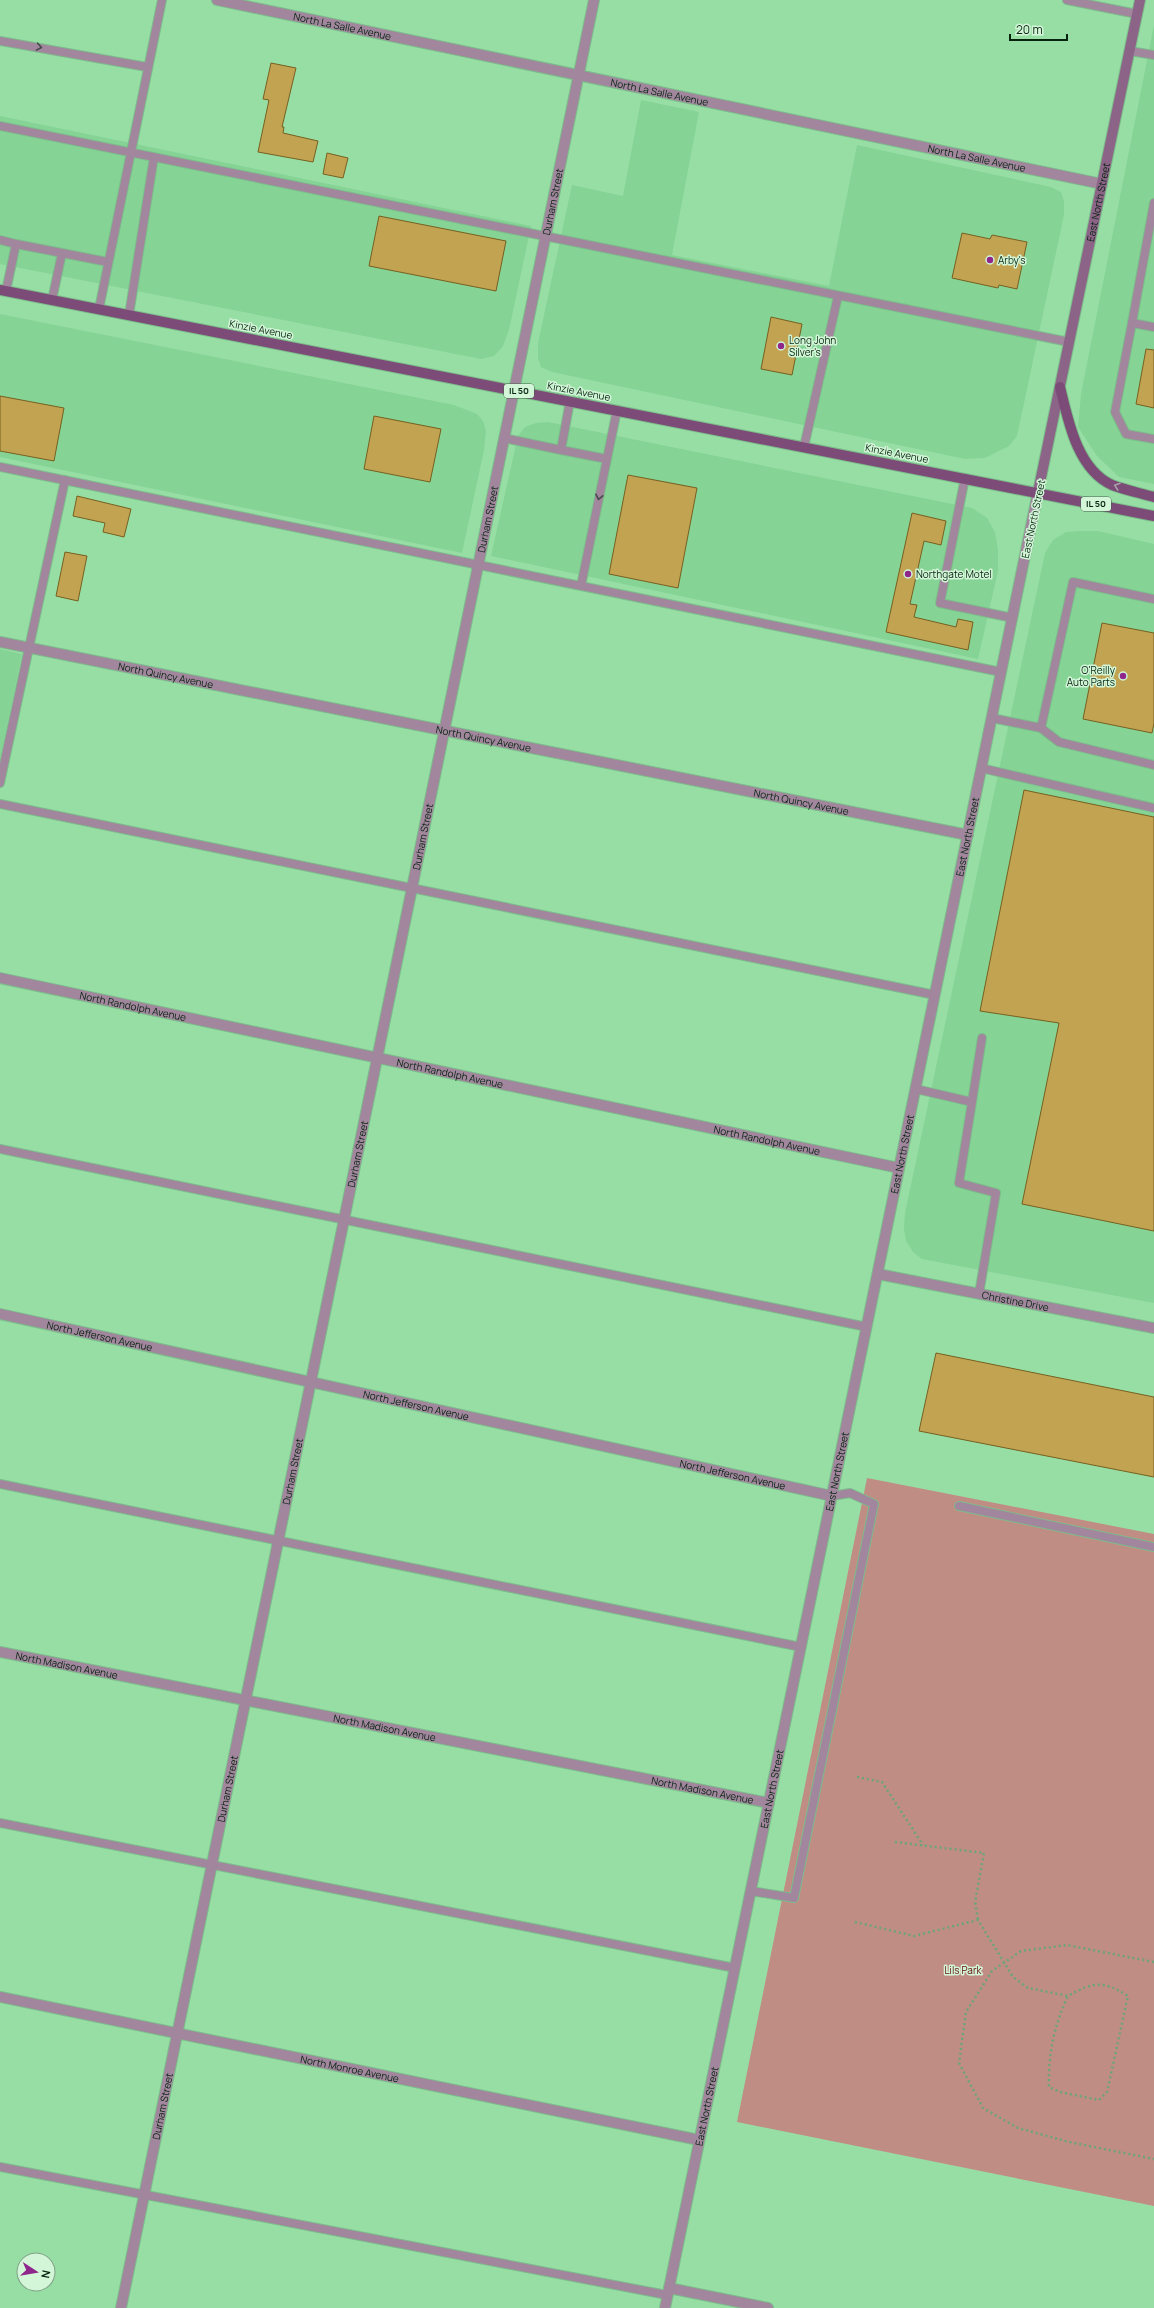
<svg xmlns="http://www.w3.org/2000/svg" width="1154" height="2308" font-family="Manrope,sans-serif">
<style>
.built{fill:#85d395}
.green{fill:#c08d84}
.building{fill:#c1a351;stroke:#766020}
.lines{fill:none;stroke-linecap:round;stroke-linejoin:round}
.service-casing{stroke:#7dbc8a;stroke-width:10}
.minor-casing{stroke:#7dbc8a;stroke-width:12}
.tertiary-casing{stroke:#7dbc8a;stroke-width:12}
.secondary-casing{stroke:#7dbc8a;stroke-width:12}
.primary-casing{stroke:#7dbc8a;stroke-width:12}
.path{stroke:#6ba577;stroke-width:2.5;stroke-dasharray:2 3;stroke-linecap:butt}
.service{stroke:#a1869e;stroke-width:8}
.minor{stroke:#a1869e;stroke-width:10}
.tertiary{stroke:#a1869e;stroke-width:10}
.secondary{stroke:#8c6488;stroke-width:10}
.primary{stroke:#7c4b78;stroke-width:10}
.oneway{stroke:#444b48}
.oneway2{stroke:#a8a0a8}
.poi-dot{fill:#8f268b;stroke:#d3f6d8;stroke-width:1.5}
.labels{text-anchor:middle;stroke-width:3;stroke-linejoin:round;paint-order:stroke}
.shield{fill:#d3f6d8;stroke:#44624b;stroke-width:1}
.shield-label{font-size:9px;font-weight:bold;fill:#06230e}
.street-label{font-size:10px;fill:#06230e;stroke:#d3f6d8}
.poi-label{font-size:10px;fill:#06230e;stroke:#d3f6d8;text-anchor:start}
.park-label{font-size:10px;fill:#600a05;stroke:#d3f6d8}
</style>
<rect width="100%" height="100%" fill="#97dea5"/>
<path class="built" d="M1154,25V484L1119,477L1097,456L1078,427L1081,394Z
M641,100L699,112L672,255L829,286L857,145L1051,187L1061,192L1064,201V215L1017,436L1009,446L985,458L965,459L552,372L541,367L538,358V343L572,185L623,196Z
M0,116L531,226L509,330L503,346L494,356L481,359L0,264Z
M0,314L454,405L477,414L483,421L486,431L484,450L462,553L0,457Z
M548,422L972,508L987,518L995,532L998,550V571L978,659L491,556L518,436L525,427L536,423Z
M1080,531H1098L1154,544V1303L922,1259L913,1252L906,1241L904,1229L905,1213L1045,553L1053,540L1066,532Z
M0,649L22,654L0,759Z"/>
<path class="green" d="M867,1478L1154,1534V2206L737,2122Z"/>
<path class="building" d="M271,63L296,68L282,127H284L283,133L318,141L313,162L258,152L269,100L263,99Z
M327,153L348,158L343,178L323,174Z
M379,216L506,241L496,291L369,266Z
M962,233L990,239L992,235L1027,242L1017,289L999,285L998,288L952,278Z
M771,317L802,324L792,375L761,369Z
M1146,349L1154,350V408L1136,404Z
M0,396L64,408L54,461L0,451Z
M374,416L441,429L430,482L364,469Z
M628,475L697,488L678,588L609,574Z
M77,496L131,509L124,537L103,532L105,523L73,516Z
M912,513L946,521L941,545L924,541L910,604L917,605L914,617L956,627L958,619L973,622L968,650L886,632Z
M65,552L87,556L78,601L56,596Z
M1102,623L1154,633V723L1152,733L1083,719Z
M1024,790L1154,817V1231L1022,1204L1059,1023L980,1011Z
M936,1353L1154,1397V1477L919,1431Z"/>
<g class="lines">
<g class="service-casing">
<path id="service" d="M1067,0L1137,14
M0,41L147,67
M1130,51L1154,55
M0,126L1069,342
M0,240L16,244L6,291
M16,244L62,253L52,300
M62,253L108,262
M99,309L162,0
M129,315L154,157
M1132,323L1154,203
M1154,327L1132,323L1115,412L1126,434L1154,439
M570,401L561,450L607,459
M504,438L561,450
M804,447L838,296
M0,467L1001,672
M965,478L940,603L1013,618
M581,586L617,410
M992,718L1041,728L1073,582L1154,599
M1041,728L1059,742L1154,765
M981,768L1154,808
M0,783L65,480
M0,804L935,995
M916,1089L972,1102L959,1183L996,1193L979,1294
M972,1102L982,1038
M0,1149L867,1327
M0,1484L801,1647
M959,1506L1154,1547
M0,1823L735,1968
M751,1891L794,1898L874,1504L850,1493L832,1496
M0,2167L667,2295"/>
</g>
<g class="minor-casing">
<g id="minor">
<path id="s1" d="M217,0L1102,184"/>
<path id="s2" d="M0,642L968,835"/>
<path id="s3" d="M0,978L899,1168"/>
<path id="s4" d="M878,1274L1154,1328"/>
<path id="s5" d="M0,1314L832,1496"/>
<path id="s6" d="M0,1652L769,1803"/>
<path id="s7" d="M0,1997L699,2140"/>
<path d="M669,2288L768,2308"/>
<path id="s8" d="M121,2308L594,0"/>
</g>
</g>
<g class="tertiary-casing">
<g id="tertiary">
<path id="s9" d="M665,2308L1038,492"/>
</g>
</g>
<g class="secondary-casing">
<g id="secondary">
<path id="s10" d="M1038,492L1140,0"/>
</g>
</g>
<g class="primary-casing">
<path id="primary" d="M0,290L1154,516
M1060,387C1068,420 1077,469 1112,485C1125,490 1140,493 1154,497"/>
</g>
<path class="path" d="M857,1777L882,1782L923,1845
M895,1842L984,1853L975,1902L978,1920
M855,1922L914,1936L978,1920L1013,1977L1028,1988L1068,1996C1093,1982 1103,1980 1128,1996L1107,2092L1099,2100L1060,2092L1049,2087C1048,2055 1054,2025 1068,1996
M1154,1962L1067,1945L1021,1951L992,1971L966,2012L959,2063L983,2108L1018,2128L1069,2142L1154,2159"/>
<use href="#service" class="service"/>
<use href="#minor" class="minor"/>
<use href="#tertiary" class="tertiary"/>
<use href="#secondary" class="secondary"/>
<use href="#primary" class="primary"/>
</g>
<defs><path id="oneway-chevron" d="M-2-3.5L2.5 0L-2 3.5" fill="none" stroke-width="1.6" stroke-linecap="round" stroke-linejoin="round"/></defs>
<g class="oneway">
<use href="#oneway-chevron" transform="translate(39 47) rotate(10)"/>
<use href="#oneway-chevron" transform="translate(599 497) rotate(102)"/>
</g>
<use class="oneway2" href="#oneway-chevron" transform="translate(1117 486) rotate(-161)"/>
<g class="poi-dot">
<circle cx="990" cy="260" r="4"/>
<circle cx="781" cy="346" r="4"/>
<circle cx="908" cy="574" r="4"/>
<circle cx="1123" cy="676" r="4"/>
</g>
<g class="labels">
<g class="shield">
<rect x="504" y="384" width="30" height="14" rx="3"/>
<rect x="1081" y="497" width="30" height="14" rx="3"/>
</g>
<g class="shield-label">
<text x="519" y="394">IL 50</text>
<text x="1096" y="507">IL 50</text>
</g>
<g class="street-label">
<text dy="4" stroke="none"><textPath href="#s1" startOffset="128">North La Salle Avenue</textPath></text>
<text dy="4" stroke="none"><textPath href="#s1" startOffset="452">North La Salle Avenue</textPath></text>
<text dy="4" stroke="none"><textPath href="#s1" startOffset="776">North La Salle Avenue</textPath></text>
<text dy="4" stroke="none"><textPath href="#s8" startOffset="2150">Durham Street</textPath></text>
<text dy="4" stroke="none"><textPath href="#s10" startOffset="296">East North Street</textPath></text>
<text transform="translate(261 329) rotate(11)" y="4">Kinzie Avenue</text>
<text transform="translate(579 391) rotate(11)" y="4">Kinzie Avenue</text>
<text transform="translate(897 453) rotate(11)" y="4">Kinzie Avenue</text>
<text dy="4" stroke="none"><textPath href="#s8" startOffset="1826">Durham Street</textPath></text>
<text transform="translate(1033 519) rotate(-78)" y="4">East North Street</text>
<text dy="4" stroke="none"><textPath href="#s2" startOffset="169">North Quincy Avenue</textPath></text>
<text dy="4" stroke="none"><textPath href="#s2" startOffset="493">North Quincy Avenue</textPath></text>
<text dy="4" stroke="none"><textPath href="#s2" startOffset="817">North Quincy Avenue</textPath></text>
<text dy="4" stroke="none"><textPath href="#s8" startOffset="1502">Durham Street</textPath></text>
<text dy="4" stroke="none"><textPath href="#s9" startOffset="1502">East North Street</textPath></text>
<text dy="4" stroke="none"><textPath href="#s3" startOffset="136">North Randolph Avenue</textPath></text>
<text dy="4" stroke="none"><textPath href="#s3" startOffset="460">North Randolph Avenue</textPath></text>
<text dy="4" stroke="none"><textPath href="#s3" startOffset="784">North Randolph Avenue</textPath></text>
<text dy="4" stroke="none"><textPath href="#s8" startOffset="1178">Durham Street</textPath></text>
<text dy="4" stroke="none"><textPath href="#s9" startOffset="1178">East North Street</textPath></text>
<text dy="4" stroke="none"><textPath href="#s4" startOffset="140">Christine Drive</textPath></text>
<text dy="4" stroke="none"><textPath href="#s5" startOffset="102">North Jefferson Avenue</textPath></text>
<text dy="4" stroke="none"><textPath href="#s5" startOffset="426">North Jefferson Avenue</textPath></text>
<text dy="4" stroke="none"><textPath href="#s8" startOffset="854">Durham Street</textPath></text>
<text dy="4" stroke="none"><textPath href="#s9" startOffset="854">East North Street</textPath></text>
<text dy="4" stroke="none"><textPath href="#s5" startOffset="750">North Jefferson Avenue</textPath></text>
<text dy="4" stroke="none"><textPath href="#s6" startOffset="68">North Madison Avenue</textPath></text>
<text dy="4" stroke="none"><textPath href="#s6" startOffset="392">North Madison Avenue</textPath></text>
<text dy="4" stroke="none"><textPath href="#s8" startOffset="530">Durham Street</textPath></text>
<text dy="4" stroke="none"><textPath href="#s9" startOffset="530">East North Street</textPath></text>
<text dy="4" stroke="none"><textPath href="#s6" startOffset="716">North Madison Avenue</textPath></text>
<text dy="4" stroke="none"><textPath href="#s7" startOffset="357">North Monroe Avenue</textPath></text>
<text dy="4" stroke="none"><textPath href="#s8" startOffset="206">Durham Street</textPath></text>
<text dy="4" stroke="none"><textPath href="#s9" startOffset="206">East North Street</textPath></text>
</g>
<g class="poi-label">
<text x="998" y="264">Arby's</text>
<text x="789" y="344">Long John<tspan x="789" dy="12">Silver's</tspan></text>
<text x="916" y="578">Northgate Motel</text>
<text x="1115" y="674" text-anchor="end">O'Reilly<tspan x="1115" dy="12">Auto Parts</tspan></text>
</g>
<g class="park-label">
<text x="963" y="1974">Lils Park</text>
</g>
</g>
<g transform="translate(36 2272) rotate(102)"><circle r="19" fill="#d3f6d8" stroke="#81a287"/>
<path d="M0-3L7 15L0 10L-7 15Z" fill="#8f268b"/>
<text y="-6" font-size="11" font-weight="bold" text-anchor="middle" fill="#06230e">N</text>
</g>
<path d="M1010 34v6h57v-6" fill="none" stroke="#06230e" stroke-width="2"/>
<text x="1016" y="34" font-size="12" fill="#06230e" stroke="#d3f6d8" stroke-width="3" paint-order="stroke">20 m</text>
</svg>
